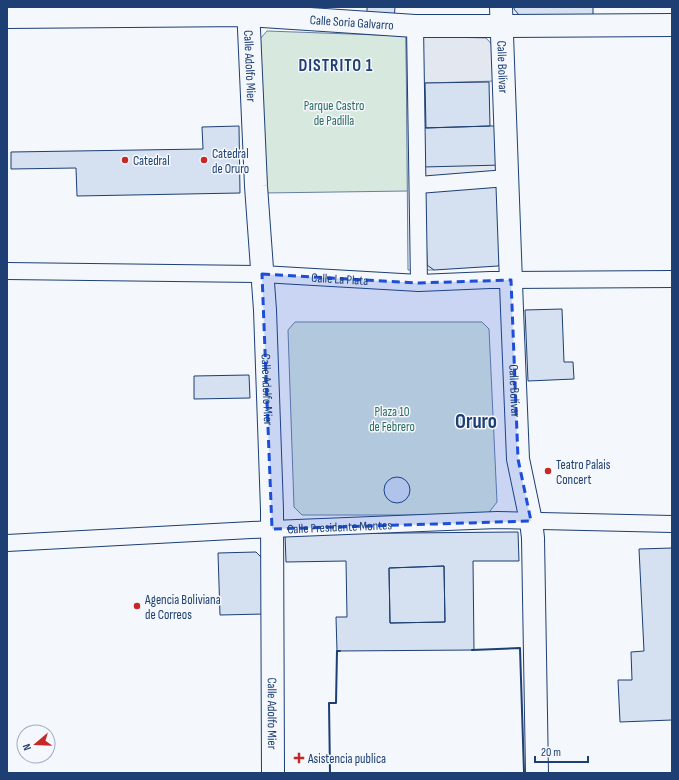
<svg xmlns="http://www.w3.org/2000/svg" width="679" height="780" font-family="'Sofia Sans Condensed',sans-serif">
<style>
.green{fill:#d7e8df;stroke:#687fa3}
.parking{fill:#e3e8f0;stroke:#687fa3}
.building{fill:#d5e0f0;stroke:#1d3f73;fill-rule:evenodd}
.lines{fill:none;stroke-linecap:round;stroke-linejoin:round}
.street-casing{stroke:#1d3f73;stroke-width:18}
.secondary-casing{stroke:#1d3f73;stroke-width:24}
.street{stroke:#f4f7fb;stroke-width:16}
.secondary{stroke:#f4f7fb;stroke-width:22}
.wall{stroke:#1d3f73;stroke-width:2}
.marked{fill:#1d4ed8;fill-opacity:0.2;stroke:#1d4ed8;stroke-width:3;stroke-dasharray:8 5;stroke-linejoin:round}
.poi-dot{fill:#c62828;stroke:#f4f7fb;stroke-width:1.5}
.labels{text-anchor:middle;stroke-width:3;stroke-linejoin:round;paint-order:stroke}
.street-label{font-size:13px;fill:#1d3f73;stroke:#f4f7fb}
.park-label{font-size:13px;fill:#2c6c60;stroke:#f4f7fb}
.poi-label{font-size:13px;fill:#1d3f73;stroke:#f4f7fb;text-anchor:start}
.district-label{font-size:17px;font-weight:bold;letter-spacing:1px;fill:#1d3f73;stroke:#f4f7fb}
.town-label{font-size:21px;font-weight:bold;fill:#1d3f73;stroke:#f4f7fb}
</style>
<rect width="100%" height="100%" fill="#f4f7fb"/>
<path class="green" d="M267,31L406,36L408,191L263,193L260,39Z
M295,322H482L489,329L497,502L487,515H302L294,507L288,330Z"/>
<path class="parking" d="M406,36L486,38L497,50V81L425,83L426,128H422L502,165V187L425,189L434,270H408Z"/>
<path class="building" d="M367,7H395L394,21L367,20Z
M514,7H593V15H519L514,9Z
M489,82L490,126L426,128L425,83Z
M239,126L240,193L77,196L76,168L11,169V152L203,149L202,127Z
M490,126H501L502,165L423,167L422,128Z
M502,187L505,258L498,266L434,270L427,265L425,189Z
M562,309L564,362H573L574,379L528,381L525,310Z
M249,375L250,398L194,399V376Z
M384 490a13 13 0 1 1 26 0a13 13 0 1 1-26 0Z
M518,532L519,561H473L474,650L337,651L336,617H347L346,561L286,562L285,534ZM444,566L445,622L390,623L389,568Z
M672,548V720L620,722L618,680H632L631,652L644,651L639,549Z
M256,552L264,560L265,614L220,615L218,553Z
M444,566L445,622L390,623L389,568Z"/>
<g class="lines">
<g class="street-casing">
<g id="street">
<path d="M415,26L419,283"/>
<path d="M418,185L507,178"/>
<path id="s1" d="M7,271L262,274L419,283L490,280L672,279"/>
<path id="s2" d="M7,543L272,529L497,520L672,524"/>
</g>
</g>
<g class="secondary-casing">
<g id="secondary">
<path id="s3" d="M248,7L256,186L265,310L272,510L273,773"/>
<path id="s4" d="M501,7L512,310L518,459L531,521L533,538L537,773"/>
<path id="s5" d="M7,17L248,15L415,26H502L672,25"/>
</g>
</g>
<use href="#street" class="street"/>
<use href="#secondary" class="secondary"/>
<path class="wall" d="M472,650L520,648L524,772L523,773
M330,773L329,703H336L337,651H340"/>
</g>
<path class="marked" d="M262,274L419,283L511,280L518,459L531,521L272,529Z"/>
<g class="poi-dot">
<circle cx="125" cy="160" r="4"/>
<circle cx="204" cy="160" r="4"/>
<circle cx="548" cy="471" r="4"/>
<circle cx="137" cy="606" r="4"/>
<path d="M297 752h4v4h4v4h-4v4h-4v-4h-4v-4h4z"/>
</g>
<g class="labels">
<g class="street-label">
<text dy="5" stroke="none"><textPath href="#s5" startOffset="345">Calle Soria Galvarro</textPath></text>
<text dy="5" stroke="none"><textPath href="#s3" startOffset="59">Calle Adolfo Mier</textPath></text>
<text dy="5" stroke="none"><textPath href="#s4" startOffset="60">Calle Bolívar</textPath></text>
<text dy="5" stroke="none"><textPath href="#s1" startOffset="333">Calle La Plata</textPath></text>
<text dy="5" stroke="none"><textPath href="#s3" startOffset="383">Calle Adolfo Mier</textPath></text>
<text dy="5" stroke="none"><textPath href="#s4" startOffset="384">Calle Bolívar</textPath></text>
<text dy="5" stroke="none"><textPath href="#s2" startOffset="333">Calle Presidente Montes</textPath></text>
<text dy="5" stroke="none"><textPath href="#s3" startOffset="707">Calle Adolfo Mier</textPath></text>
</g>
<g class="park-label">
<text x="334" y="110">Parque Castro<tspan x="334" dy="15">de Padilla</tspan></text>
<text x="392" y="416">Plaza 10<tspan x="392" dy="15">de Febrero</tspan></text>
</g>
<g class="poi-label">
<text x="212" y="158">Catedral<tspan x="212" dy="15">de Oruro</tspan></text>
<text x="133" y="165">Catedral</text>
<text x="556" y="469">Teatro Palais<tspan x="556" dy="15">Concert</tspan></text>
<text x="145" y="604">Agencia Boliviana<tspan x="145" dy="15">de Correos</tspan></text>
<text x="308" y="763">Asistencia publica</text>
</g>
<g class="district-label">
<text x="336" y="71">DISTRITO 1</text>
</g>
<g class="town-label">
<text x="476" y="428">Oruro</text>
</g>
</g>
<rect width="679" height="780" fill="none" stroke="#1d3f73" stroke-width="16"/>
<g transform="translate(36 744) rotate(251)"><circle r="19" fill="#f4f7fb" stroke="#9eadc5"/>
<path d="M0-3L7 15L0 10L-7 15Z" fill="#c62828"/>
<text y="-6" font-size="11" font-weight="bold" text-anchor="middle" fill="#1d3f73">N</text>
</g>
<path d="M535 756v6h53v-6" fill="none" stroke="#1d3f73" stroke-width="2"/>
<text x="541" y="756" font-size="12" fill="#1d3f73" stroke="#f4f7fb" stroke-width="3" paint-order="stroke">20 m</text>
</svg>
